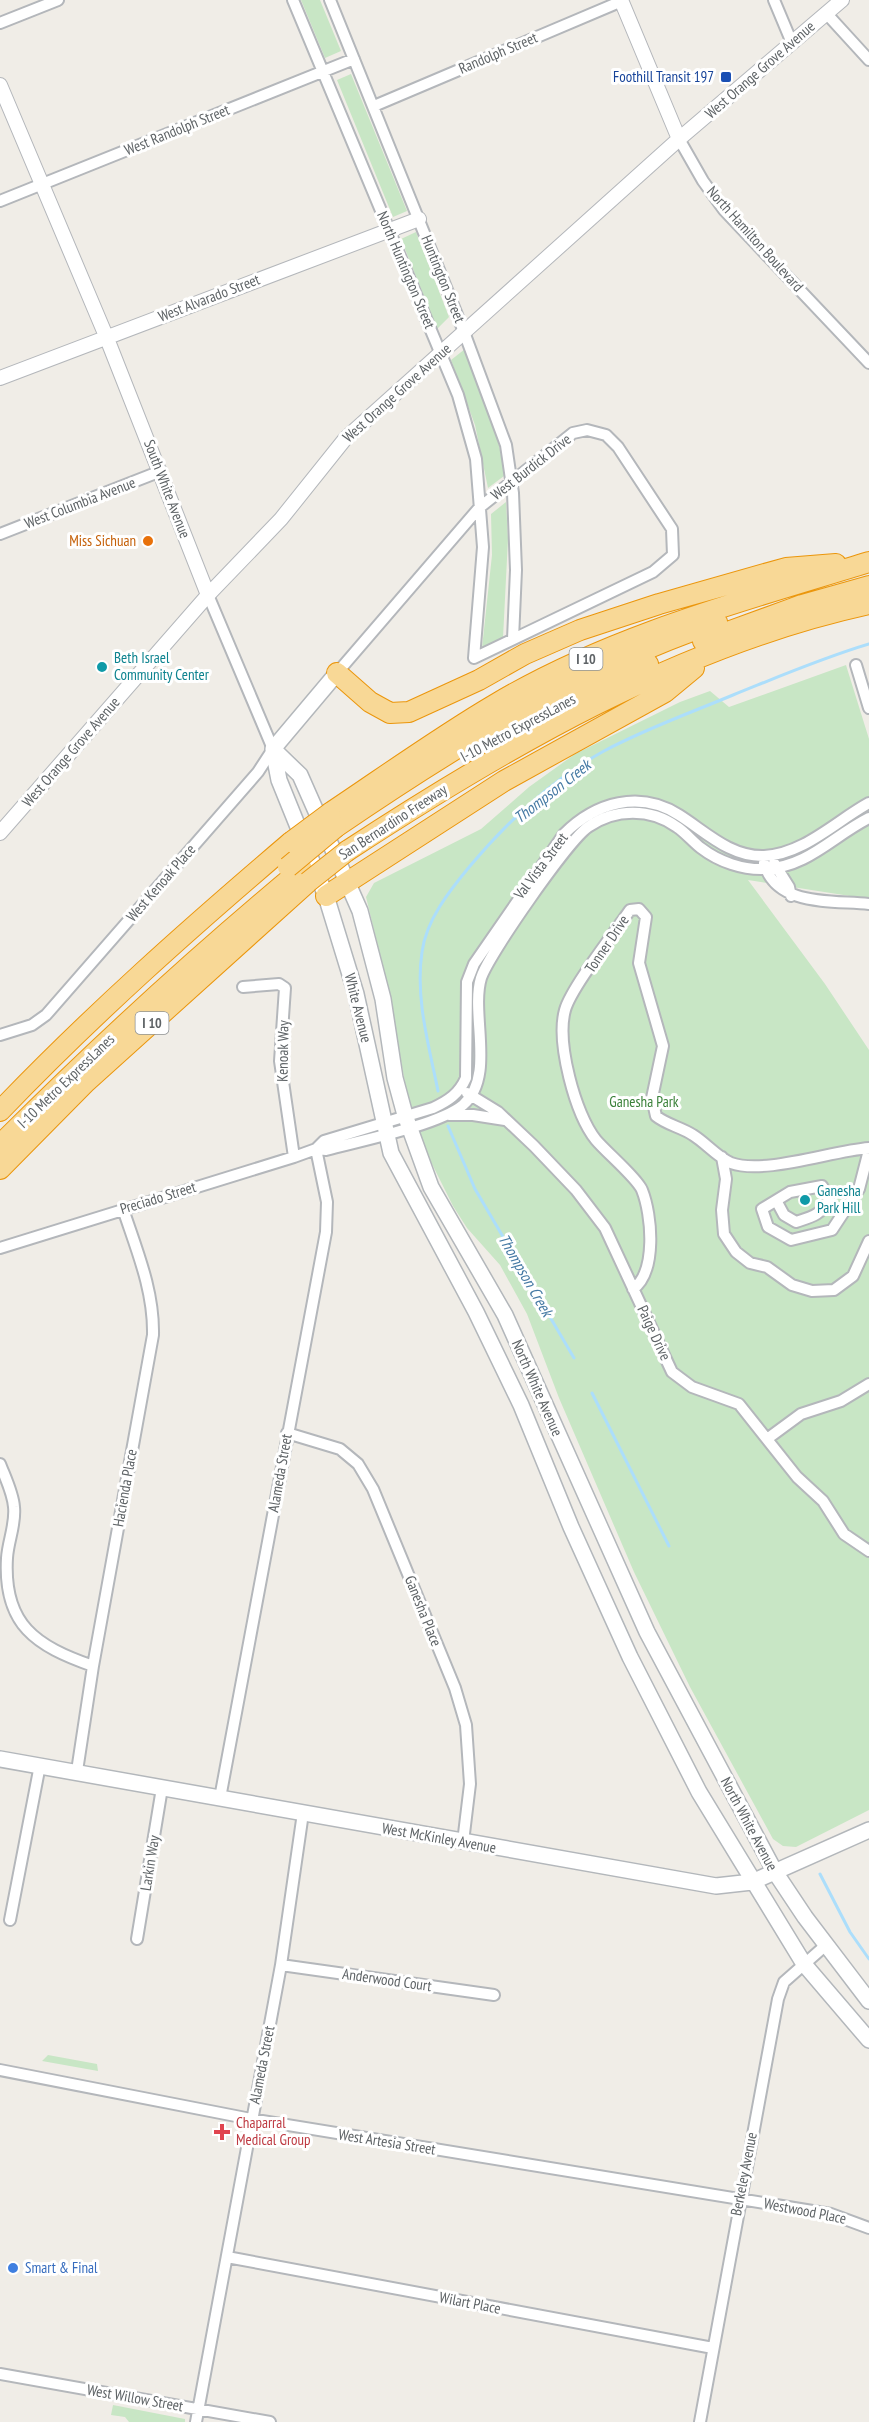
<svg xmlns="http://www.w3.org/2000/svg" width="869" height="2422" font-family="'PT Sans Narrow',sans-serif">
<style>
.green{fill:#c8e6c5}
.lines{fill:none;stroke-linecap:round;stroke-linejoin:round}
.stream{stroke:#acdefb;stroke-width:3}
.minor-casing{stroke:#b4b7bb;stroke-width:14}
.tertiary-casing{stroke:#b4b7bb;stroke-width:16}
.secondary-casing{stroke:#b3b7bb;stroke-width:18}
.motorway-casing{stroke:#eb960c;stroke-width:22}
.minor{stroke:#fff;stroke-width:10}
.tertiary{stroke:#fff;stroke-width:14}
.secondary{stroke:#fff;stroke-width:15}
.motorway{stroke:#f8d896;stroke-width:20}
.motorway-bridge-casing{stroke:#eb960c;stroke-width:22;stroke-linecap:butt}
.motorway-bridge{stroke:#f8d896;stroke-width:20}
.transit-dot{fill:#1a4fb4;stroke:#fff;stroke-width:2}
.food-dot{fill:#e8710a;stroke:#fff;stroke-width:2}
.culture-dot{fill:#0f9aa8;stroke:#fff;stroke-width:2}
.health-dot{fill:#e0444e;stroke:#fff;stroke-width:2}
.shop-dot{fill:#3f7fe0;stroke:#fff;stroke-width:2}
.labels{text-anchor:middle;stroke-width:6;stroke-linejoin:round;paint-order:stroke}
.shield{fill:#fff;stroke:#8e9294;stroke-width:1.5}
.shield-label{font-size:14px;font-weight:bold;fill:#5e6366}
.street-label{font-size:15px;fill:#5e6366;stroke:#fff}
.transit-label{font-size:15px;fill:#164399;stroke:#fff;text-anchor:end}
.food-label{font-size:15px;fill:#c56008;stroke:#fff;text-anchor:end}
.culture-label{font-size:15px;fill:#0d838f;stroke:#fff;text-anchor:start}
.park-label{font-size:15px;fill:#3b823a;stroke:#fff}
.health-label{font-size:15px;fill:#be3a42;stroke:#fff;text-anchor:start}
.shop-label{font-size:15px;fill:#366cbe;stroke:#fff;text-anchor:start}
.water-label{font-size:16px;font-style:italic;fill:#467aa4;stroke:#fff}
</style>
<rect width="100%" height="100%" fill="#f0ede7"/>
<path class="green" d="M301,0H320L341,51L325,58Z
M351,74L407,211L393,217L337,80Z
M416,232L449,317L437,329L401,239Z
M465,349C481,390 500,431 504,476L488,488L475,425L451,360Z
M506,502L508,539L503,638L482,648L492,555L491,514Z
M846,665L869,739V899L748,880L825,984L869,1050V1810L796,1847L783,1846L773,1839L690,1687L634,1572L559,1398L527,1314L500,1265L467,1228L453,1206L428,1156L408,1099L386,979L366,897L374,883L481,829L529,787L575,754L680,702L710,691L729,707Z
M48,2055L97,2064L98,2071L42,2061Z
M113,2405L185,2419V2422H129L125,2417L111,2415Z"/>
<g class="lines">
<path class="stream" d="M438,1091C429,1046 415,998 422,952C426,920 450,890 470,866C507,822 553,779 604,751C645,729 690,713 733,695C778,677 822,658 869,644
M448,1126L475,1189L574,1358
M592,1393L669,1546
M820,1874L850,1932L869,1959"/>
<g class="minor-casing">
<path id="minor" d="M293,0L458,395L476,459L483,547L474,658
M330,0L464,332L506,445L513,493L516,570L513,639
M774,0L792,43
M826,13L869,60
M0,23L58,0
M374,106L622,1
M679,139L703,181L724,210L869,363
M0,201L354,59
M0,534L161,471
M856,665L869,708
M337,673L479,508L573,433L587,430L606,435L618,447L672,529L673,555L653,572L474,658
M764,863C776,907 832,900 869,904
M774,863L789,887L791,896
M243,987L279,984L285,988L280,1061L294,1157
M0,1035L32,1025L46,1015L258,772L273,749L208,595
M467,1093L498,1112L534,1146L576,1190L605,1228L672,1372L692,1387L739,1404L797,1477L823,1501L844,1534L869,1551
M449,1115H473L505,1120
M316,1149L326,1150C359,1141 439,1125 463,1105C496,1077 470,1014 481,978C489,954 568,841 588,827C615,808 651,808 677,827C686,833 693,842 701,848C719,862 743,870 765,869C808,867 833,836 869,818
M722,1157L726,1179L722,1210L724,1234L736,1252L750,1263L767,1267L792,1285L812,1291L834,1290L853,1276L869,1241
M777,1202L784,1215L796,1222C811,1217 821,1215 829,1200L822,1186L790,1192L762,1209L768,1227L791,1240L832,1230L859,1189L869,1150
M0,1248L294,1157L316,1149L324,1141L433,1108C448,1101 459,1094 466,1078L467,982L474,964L564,834C596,802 640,790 679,815C706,832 730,857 764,856C804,854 836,821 869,803
M633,1289C657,1272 652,1215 642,1190C637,1178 606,1152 596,1140C575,1114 556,1042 565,1010C571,988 615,932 630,910L639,909L646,917L639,963L663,1046L652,1098L656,1116C667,1125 681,1127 693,1135C706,1143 717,1157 731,1163C764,1175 831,1151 869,1148
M287,1433L340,1449L358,1464L373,1489L455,1688L466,1725L470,1784L463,1842
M767,1439L801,1414L841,1401L869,1384
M0,1464C5,1477 13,1493 14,1507C16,1524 8,1541 7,1558C3,1625 36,1646 93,1666
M77,1771L93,1666L153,1335C154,1291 137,1251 123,1209
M220,1798L326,1232L327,1202L316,1149
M10,1920L40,1765
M137,1939L162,1788
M281,1965L494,1995
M0,2070L251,2119L831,2214L869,2228
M227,2257L713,2348
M0,2374L270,2422
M196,2422L281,1965L303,1813
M700,2422L778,1999L784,1982L826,1945"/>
</g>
<g class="tertiary-casing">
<path id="tertiary" d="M621,0L679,139
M0,85L106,336L208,595
M0,378L419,219
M0,833L208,595L281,519L345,439L679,139L842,0"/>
</g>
<g class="secondary-casing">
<path id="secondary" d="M273,749L279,780L326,896L356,994L391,1153L476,1312L521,1405L571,1527L630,1657L699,1792L804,1964L869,2040
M273,749L300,775L360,911L383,999L395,1078L405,1115L431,1187L505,1315L647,1632L775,1872L805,1917L869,2001
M273,749L337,673
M0,1759L716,1886L752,1882L869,1830"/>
</g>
<g class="motorway-casing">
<path id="motorway" d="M703,641L802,605L869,586
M337,673L370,702L390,713L409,712L479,680L525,654L580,630L659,604L786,568L836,564
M512,729L648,664
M330,813C384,777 438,738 494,705C609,636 742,601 869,562
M336,827C456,745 579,669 717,622
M347,851C506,747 681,645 869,604
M326,896L504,781L665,692L694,668
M0,1111C92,1015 190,928 291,842
M0,1145C97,1048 197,956 302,869
M0,1169L86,1082L308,882"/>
</g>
<use href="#minor" class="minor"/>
<use href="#tertiary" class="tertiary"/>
<use href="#secondary" class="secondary"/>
<use href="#motorway" class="motorway"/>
<g class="motorway-bridge-casing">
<path id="motorway-bridge" d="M291,842L330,813
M288,867L336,827
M308,882L347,851"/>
</g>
<use href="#motorway-bridge" class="motorway-bridge"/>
</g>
<rect class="transit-dot" x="720" y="71" width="12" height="12" rx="3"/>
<circle class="food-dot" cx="148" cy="541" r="6"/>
<g class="culture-dot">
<circle cx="102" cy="667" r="6"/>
<circle cx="805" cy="1200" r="6"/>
</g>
<path class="health-dot" d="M219 2123h6v6h6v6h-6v6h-6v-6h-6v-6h6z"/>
<circle class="shop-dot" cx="13" cy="2268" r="6"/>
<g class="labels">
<g class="shield">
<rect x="569.5" y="648" width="33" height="22" rx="4.5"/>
<rect x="135.5" y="1012" width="33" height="22" rx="4.5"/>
</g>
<g class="shield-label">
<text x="586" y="664">I 10</text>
<text x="152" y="1028">I 10</text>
</g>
<g class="street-label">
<text transform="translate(498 53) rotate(-23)" y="5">Randolph Street</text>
<text transform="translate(760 70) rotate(-41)" y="5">West Orange Grove Avenue</text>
<text transform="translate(177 130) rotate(-22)" y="5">West Randolph Street</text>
<text transform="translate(755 239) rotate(48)" y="5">North Hamilton Boulevard</text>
<text transform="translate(406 270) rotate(67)" y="5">North Huntington Street</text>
<text transform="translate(443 279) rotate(68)" y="5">Huntington Street</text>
<text transform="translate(209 298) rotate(-21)" y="5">West Alvarado Street</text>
<text transform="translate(397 393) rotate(-42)" y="5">West Orange Grove Avenue</text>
<text transform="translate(531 467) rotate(-38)" y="5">West Burdick Drive</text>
<text transform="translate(167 489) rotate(69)" y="5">South White Avenue</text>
<text transform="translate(80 503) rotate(-21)" y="5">West Columbia Avenue</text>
<text transform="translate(518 728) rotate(-28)" y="5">I-10 Metro ExpressLanes</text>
<text transform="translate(71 752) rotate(-49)" y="5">West Orange Grove Avenue</text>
<text transform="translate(393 822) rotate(-33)" y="5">San Bernardino Freeway</text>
<text transform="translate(541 866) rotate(-53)" y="5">Val Vista Street</text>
<text transform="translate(161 883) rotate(-49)" y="5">West Kenoak Place</text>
<text transform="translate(607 944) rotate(-56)" y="5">Tonner Drive</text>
<text transform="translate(358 1008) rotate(76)" y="5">White Avenue</text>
<text transform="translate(283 1051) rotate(-89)" y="5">Kenoak Way</text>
<text transform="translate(66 1081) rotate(-44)" y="5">I-10 Metro ExpressLanes</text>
<text transform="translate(158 1198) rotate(-17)" y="5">Preciado Street</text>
<text transform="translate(654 1333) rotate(65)" y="5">Paige Drive</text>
<text transform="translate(537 1388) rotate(66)" y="5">North White Avenue</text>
<text transform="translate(280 1473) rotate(-80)" y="5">Alameda Street</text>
<text transform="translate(125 1488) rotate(-80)" y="5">Hacienda Place</text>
<text transform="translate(423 1611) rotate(68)" y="5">Ganesha Place</text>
<text transform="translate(749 1824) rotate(62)" y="5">North White Avenue</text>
<text transform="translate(439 1838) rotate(10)" y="5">West McKinley Avenue</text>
<text transform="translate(150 1863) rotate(-81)" y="5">Larkin Way</text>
<text transform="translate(387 1980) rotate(8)" y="5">Anderwood Court</text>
<text transform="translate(262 2065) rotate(-79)" y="5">Alameda Street</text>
<text transform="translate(387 2142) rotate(9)" y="5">West Artesia Street</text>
<text transform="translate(744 2174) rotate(-79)" y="5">Berkeley Avenue</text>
<text transform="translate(805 2211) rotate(11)" y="5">Westwood Place</text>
<text transform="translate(470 2303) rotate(11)" y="5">Wilart Place</text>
<text transform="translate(135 2398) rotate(10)" y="5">West Willow Street</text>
</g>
<g class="transit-label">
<text x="714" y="82">Foothill Transit 197</text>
</g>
<g class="food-label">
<text x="136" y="546">Miss Sichuan</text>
</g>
<g class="culture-label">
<text x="114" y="663">Beth Israel<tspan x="114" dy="17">Community Center</tspan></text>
<text x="817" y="1196">Ganesha<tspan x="817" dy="17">Park Hill</tspan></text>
</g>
<g class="park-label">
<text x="644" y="1107">Ganesha Park</text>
</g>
<g class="health-label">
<text x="236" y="2128">Chaparral<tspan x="236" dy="17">Medical Group</tspan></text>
</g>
<g class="shop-label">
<text x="25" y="2273">Smart &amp; Final</text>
</g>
<g class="water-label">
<text transform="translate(552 791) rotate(-38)" y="6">Thompson Creek</text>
<text transform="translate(526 1275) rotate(60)" y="6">Thompson Creek</text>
</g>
</g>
</svg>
